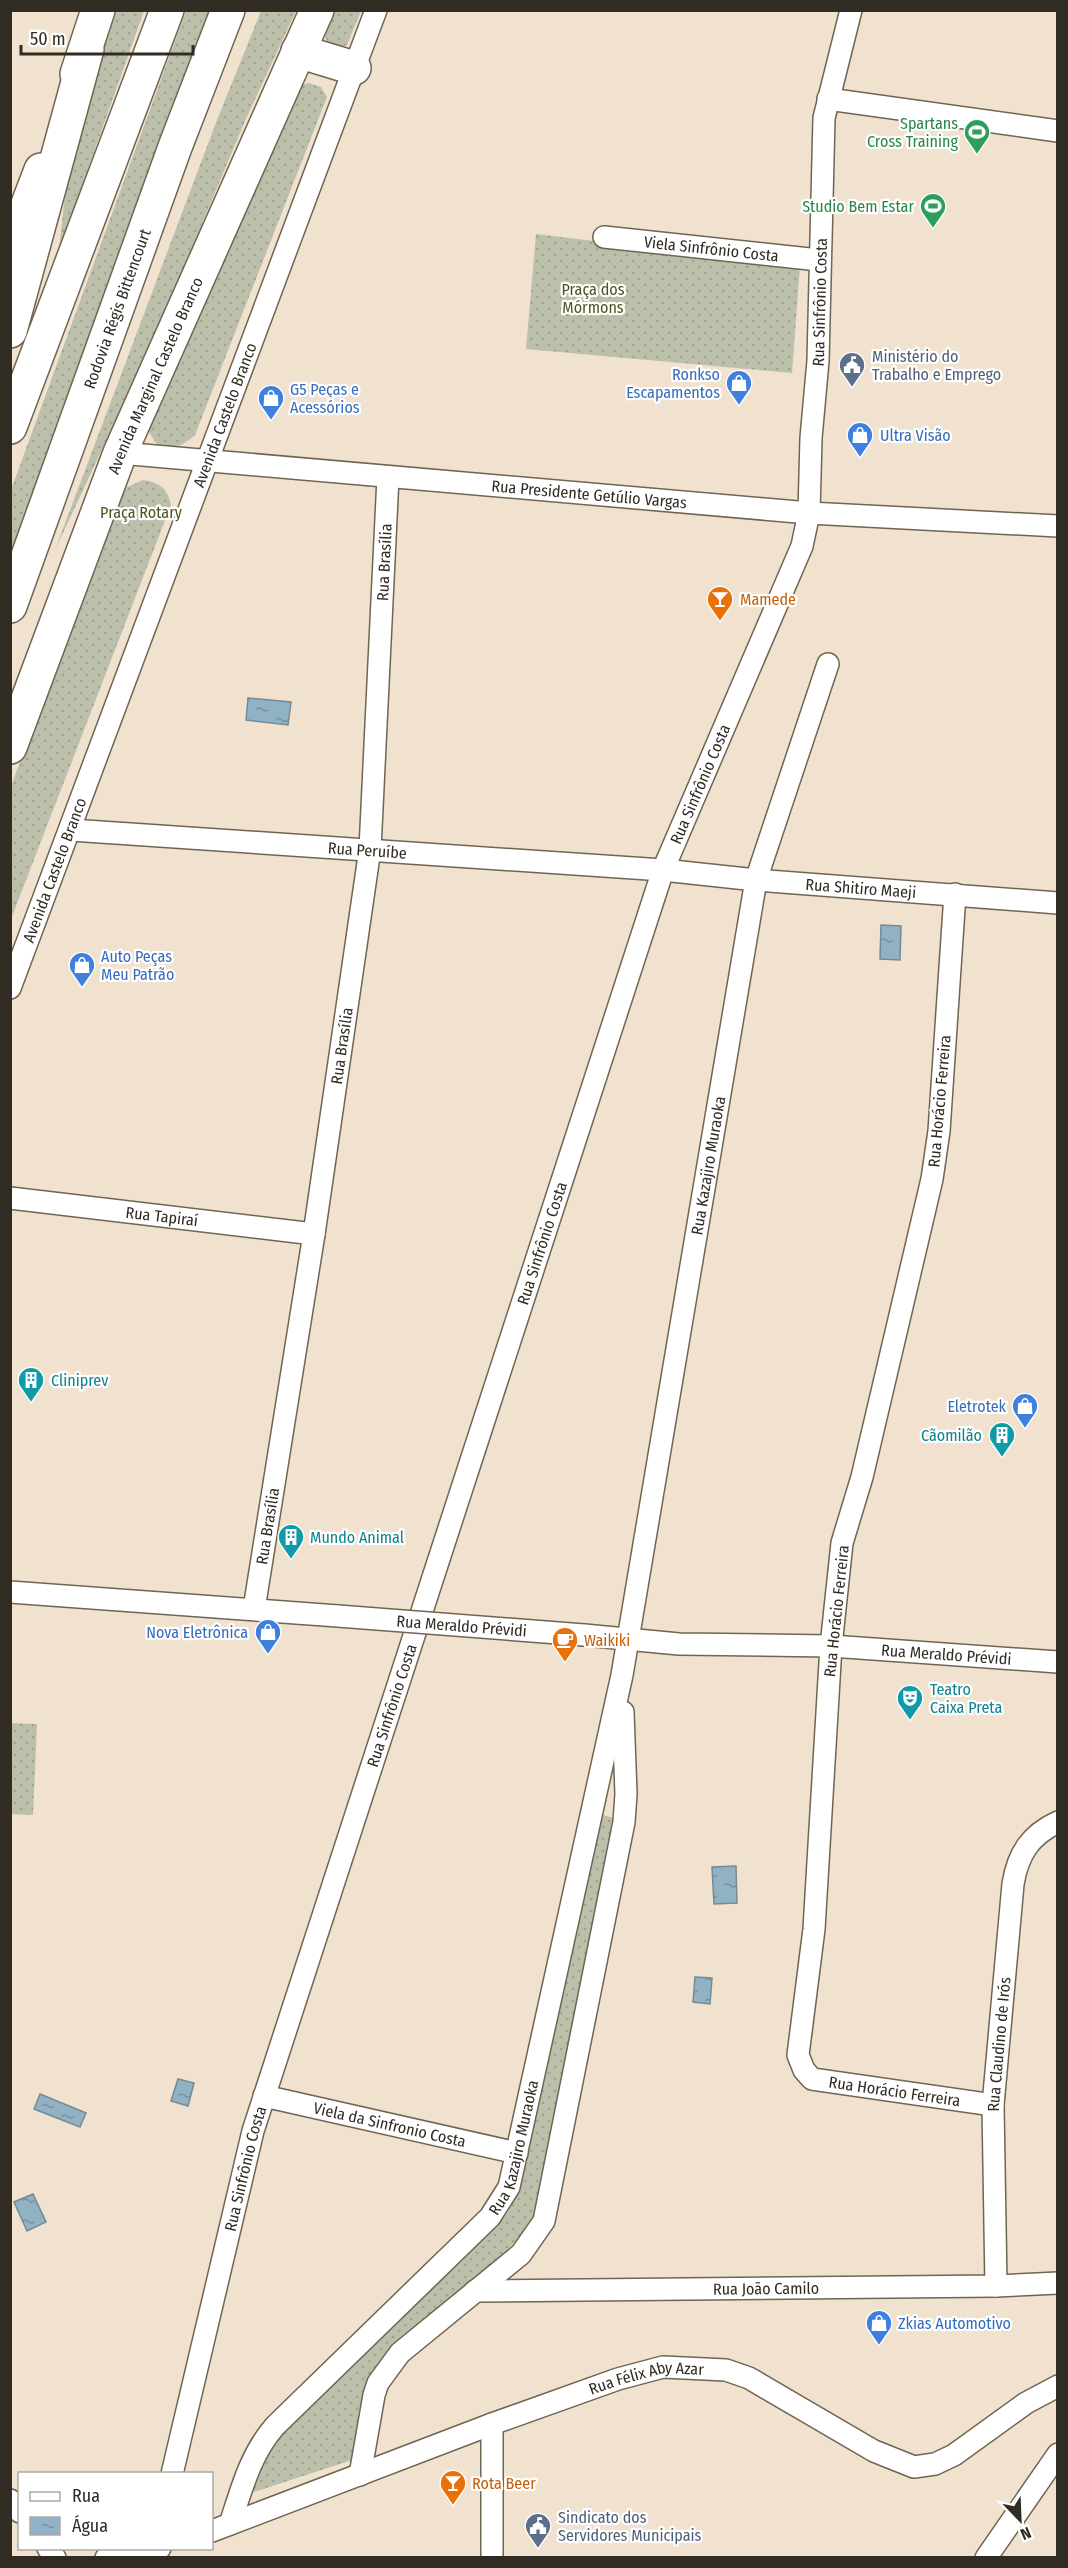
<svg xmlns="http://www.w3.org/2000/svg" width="1068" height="2568" font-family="'Fira Sans Condensed',sans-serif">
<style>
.grass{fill:url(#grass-dots)}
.water{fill:url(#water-ripples);stroke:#748a94;stroke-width:1.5}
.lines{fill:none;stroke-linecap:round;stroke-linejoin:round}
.minor-casing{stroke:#706453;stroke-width:24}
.primary-casing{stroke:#706453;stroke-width:36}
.motorway-casing{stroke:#706453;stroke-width:36}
.minor{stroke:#fff;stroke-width:21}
.primary{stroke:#fff;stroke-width:33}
.motorway{stroke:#fff;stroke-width:33}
.minor-bridge-casing{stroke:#706453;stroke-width:24;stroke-linecap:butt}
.minor-bridge{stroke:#fff;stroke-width:21}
.labels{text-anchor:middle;stroke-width:4.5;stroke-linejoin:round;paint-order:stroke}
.leisure-label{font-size:16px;fill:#27864d;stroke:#fff;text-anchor:end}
.street-label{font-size:16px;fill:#302b23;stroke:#fff}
.park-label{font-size:16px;fill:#4f531e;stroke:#fff}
.service-label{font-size:16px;fill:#4e5e75;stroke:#fff;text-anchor:start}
.shop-label{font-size:16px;fill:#366cbe;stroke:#fff;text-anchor:start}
.food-label{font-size:16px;fill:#c56008;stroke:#fff;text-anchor:start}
.culture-label{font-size:16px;fill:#0d838f;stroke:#fff;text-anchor:start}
</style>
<defs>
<pattern id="grass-dots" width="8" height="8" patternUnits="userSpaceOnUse" patternTransform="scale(1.5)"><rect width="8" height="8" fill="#bcbfaa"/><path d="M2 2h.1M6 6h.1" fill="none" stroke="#a2a492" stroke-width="1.8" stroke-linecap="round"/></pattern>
<pattern id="water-ripples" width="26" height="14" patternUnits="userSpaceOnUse" patternTransform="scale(1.5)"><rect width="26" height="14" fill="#91b2c5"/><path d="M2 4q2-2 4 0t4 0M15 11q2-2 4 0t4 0" fill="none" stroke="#7791a0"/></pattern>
</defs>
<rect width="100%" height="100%" fill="#f0e2ce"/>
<path class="grass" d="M111,11H144L59,250L69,159Z
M186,11H210L190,60L103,308L11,551V490Z
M261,11H296L245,121L154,338L55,550L217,120Z
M334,11H361L347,45L338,48L327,42L324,34Z
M309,83L321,87L327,97L195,435C184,445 172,451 157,445L148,430L298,86Z
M536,234L800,266L792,373L526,349Z
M143,480C159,482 168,489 171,505L11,919V786L122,493L127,487Z
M10,1723L37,1724L33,1815L11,1814Z
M599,1814L614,1818L539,2204L526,2231L505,2252L408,2335L380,2362L366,2384L359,2411L352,2460L251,2493L258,2465L278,2437L313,2399L485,2238L508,2212L522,2180Z"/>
<path class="water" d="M248,698L291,702L288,725L246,720Z
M881,925L901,926L900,960L880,959Z
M736,1866L737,1903L714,1904L712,1867Z
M695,1977L712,1978L710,2004L693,2002Z
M178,2079L194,2083L188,2106L171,2101Z
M40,2094L86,2113L80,2127L34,2109Z
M33,2194L46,2222L27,2231L14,2202Z"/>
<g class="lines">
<g class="minor-casing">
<g id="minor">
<path d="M828,99L1058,131"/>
<path id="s1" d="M604,237L819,260"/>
<path id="s2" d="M120,453L809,513L1058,526"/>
<path id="s3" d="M71,830L663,870L756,880L1058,903"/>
<path id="s4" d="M955,894L939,1131L932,1179L862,1477L842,1543L831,1646L814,1929L798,2055L804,2070L812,2079L993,2105"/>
<path id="s5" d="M10,988L376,10"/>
<path id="s6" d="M10,1198L314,1234"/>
<path d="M10,1592L338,1616"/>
<path id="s7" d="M254,1609L314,1234L370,849L388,477"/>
<path id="s8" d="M584,1635L679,1644L831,1646L1058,1662"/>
<path id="s9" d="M264,2096L517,2153"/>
<path id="s10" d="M996,2286L993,2105L1013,1884C1018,1854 1030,1835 1058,1822"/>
<path id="s11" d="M475,2291L996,2286L1058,2283"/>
<path d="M492,2424V2558"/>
<path id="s12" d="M172,2474L253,2131L663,870L802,546L809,513L811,438L818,361L824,118L851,10"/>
<path d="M360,2475L374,2395L378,2383L400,2353L521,2254L544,2221L624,1822L626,1794L623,1712"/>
<path d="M10,2500L20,2512"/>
<path id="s13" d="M230,2524C242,2488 250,2455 275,2426L490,2217L509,2187L622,1675L756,880L828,664"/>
<path id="s14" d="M212,2531L492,2424L618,2379L663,2367L726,2370L749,2378L874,2451L914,2467L935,2464L954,2455L1026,2403L1058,2386"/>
<path d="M48,2548L55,2558"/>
<path d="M106,2558L130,2551L160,2548"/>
<path d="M986,2558L1058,2454"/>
</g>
</g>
<g class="primary-casing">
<g id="primary">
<path d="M298,51L354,68"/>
<path d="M77,74L98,10"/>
<path d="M10,251L41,170"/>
<path id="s15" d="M10,747L120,453L317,10"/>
</g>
</g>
<g class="motorway-casing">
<g id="motorway">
<path d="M10,331L87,49"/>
<path d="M10,427L167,10"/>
<path id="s16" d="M10,606L175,147L228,10"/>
</g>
</g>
<use href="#minor" class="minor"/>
<use href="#primary" class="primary"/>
<use href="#motorway" class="motorway"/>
<g class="minor-bridge-casing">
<g id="minor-bridge">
<path id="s17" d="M338,1616L584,1635"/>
</g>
</g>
<use href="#minor-bridge" class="minor-bridge"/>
</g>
<defs>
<g id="stadium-pin" transform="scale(1.35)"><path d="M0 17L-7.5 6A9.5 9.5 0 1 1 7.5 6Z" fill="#2e9e5b" stroke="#fff"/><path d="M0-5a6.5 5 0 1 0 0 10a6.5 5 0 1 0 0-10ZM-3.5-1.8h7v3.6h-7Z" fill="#fff"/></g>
<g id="civic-pin" transform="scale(1.35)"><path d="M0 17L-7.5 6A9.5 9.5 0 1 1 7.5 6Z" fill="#5c6f8a" stroke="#fff"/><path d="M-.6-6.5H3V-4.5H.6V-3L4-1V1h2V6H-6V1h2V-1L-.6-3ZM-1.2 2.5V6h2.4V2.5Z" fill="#fff"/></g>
<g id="shop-pin" transform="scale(1.35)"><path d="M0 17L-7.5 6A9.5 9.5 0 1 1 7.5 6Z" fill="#3f7fe0" stroke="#fff"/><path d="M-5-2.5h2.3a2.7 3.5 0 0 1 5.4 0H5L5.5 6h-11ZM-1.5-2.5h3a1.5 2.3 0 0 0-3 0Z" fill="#fff"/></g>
<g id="bar-pin" transform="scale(1.35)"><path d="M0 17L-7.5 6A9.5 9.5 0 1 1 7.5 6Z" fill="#e8710a" stroke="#fff"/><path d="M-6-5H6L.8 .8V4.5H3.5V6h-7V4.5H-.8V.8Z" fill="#fff"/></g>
<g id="building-pin" transform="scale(1.35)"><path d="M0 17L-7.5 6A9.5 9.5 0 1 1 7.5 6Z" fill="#0f9aa8" stroke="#fff"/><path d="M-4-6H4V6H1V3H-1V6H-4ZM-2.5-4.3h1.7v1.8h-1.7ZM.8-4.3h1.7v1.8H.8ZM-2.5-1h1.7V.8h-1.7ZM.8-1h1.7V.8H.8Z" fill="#fff"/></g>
<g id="cafe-pin" transform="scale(1.35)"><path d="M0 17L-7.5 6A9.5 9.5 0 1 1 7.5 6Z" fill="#e8710a" stroke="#fff"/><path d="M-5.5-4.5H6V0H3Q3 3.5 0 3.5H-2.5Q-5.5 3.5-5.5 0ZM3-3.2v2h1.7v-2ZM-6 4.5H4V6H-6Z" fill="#fff"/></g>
<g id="theatre-pin" transform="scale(1.35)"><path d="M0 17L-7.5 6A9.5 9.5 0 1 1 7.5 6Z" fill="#0f9aa8" stroke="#fff"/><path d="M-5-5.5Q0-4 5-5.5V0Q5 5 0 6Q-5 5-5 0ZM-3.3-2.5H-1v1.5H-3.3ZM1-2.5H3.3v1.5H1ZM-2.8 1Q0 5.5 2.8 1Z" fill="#fff"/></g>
</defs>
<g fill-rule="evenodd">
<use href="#stadium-pin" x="977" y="132"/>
<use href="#stadium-pin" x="933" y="206"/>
<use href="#civic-pin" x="852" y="365"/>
<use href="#shop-pin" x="739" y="383"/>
<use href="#shop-pin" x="271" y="398"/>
<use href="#shop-pin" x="860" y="435"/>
<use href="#bar-pin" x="720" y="599"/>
<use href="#shop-pin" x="82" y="965"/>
<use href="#building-pin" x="31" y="1380"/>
<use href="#shop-pin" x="1025" y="1406"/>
<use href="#building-pin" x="1002" y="1435"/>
<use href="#building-pin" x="291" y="1537"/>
<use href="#shop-pin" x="268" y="1632"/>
<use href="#cafe-pin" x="565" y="1640"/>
<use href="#theatre-pin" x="910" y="1698"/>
<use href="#shop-pin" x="879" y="2323"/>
<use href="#bar-pin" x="453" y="2483"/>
<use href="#civic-pin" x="538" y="2526"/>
</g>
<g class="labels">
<g class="leisure-label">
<text x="958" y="129">Spartans<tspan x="958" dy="18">Cross Training</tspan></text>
<text x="914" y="212">Studio Bem Estar</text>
</g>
<g class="street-label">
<text dy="6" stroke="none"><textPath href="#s1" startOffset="108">Viela Sinfrônio Costa</textPath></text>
<text dy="6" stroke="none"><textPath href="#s12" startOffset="2276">Rua Sinfrônio Costa</textPath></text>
<text dy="6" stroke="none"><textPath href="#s16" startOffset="316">Rodovia Régis Bittencourt</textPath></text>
<text dy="6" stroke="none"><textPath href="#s15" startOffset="399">Avenida Marginal Castelo Branco</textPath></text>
<text dy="6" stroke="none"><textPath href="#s5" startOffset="612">Avenida Castelo Branco</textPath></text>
<text dy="6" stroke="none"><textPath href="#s2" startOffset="471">Rua Presidente Getúlio Vargas</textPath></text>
<text dy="6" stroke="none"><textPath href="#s7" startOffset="1056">Rua Brasília</textPath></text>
<text dy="6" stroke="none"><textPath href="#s12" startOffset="1772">Rua Sinfrônio Costa</textPath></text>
<text dy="6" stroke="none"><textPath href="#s3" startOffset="297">Rua Peruíbe</textPath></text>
<text dy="6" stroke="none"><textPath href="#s5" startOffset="126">Avenida Castelo Branco</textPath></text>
<text dy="6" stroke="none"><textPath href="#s3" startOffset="792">Rua Shitiro Maeji</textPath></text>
<text dy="6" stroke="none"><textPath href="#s7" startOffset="570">Rua Brasília</textPath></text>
<text transform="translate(939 1101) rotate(-85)" y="6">Rua Horácio Ferreira</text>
<text dy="6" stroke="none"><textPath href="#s13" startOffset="1485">Rua Kazajiro Muraoka</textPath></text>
<text dy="6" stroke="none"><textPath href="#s6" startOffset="153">Rua Tapiraí</textPath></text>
<text dy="6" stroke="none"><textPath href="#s12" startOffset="1286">Rua Sinfrônio Costa</textPath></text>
<text dy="6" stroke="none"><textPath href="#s7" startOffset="84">Rua Brasília</textPath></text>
<text transform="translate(836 1611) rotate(-84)" y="6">Rua Horácio Ferreira</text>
<text dy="6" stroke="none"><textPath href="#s17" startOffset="124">Rua Meraldo Prévidi</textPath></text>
<text dy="6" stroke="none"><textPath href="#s8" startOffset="363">Rua Meraldo Prévidi</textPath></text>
<text dy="6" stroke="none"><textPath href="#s12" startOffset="800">Rua Sinfrônio Costa</textPath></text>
<text dy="6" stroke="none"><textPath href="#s10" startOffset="242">Rua Claudino de Irós</textPath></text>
<text dy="6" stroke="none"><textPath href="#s4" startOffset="1287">Rua Horácio Ferreira</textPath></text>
<text dy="6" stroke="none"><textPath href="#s9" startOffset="129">Viela da Sinfronio Costa</textPath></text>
<text dy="6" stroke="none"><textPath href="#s13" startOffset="483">Rua Kazajiro Muraoka</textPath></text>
<text dy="6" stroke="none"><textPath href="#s12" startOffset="314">Rua Sinfrônio Costa</textPath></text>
<text dy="6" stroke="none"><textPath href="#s11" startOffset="291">Rua João Camilo</textPath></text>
<text dy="6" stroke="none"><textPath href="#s14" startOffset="462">Rua Félix Aby Azar</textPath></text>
</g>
<g class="park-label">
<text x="593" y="295">Praça dos<tspan x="593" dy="18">Mórmons</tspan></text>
<text x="141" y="518">Praça Rotary</text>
</g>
<g class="service-label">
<text x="872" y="362">Ministério do<tspan x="872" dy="18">Trabalho e Emprego</tspan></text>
<text x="558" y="2523">Sindicato dos<tspan x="558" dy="18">Servidores Municipais</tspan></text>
</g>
<g class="shop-label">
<text x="720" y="380" text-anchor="end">Ronkso<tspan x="720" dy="18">Escapamentos</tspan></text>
<text x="290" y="395">G5 Peças e<tspan x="290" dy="18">Acessórios</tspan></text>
<text x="880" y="441">Ultra Visão</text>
<text x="101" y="962">Auto Peças<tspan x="101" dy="18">Meu Patrão</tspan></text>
<text x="1006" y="1412" text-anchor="end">Eletrotek</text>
<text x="248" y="1638" text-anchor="end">Nova Eletrônica</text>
<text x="898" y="2329">Zkias Automotivo</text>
</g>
<g class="food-label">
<text x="740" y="605">Mamede</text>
<text x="584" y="1646">Waikiki</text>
<text x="472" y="2489">Rota Beer</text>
</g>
<g class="culture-label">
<text x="51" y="1386">Cliniprev</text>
<text x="982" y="1441" text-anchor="end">Cãomilão</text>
<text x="310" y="1543">Mundo Animal</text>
<text x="930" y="1695">Teatro<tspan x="930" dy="18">Caixa Preta</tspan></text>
</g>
</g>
<rect width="1068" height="2568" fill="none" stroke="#302b23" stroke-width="24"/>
<rect x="18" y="2472" width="195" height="78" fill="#ffffff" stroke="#acaaa7" stroke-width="1.5"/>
<rect x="30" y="2492" width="30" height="9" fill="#ffffff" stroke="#acaaa7" stroke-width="1.5"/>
<text x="72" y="2502" font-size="18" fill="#302b23">Rua</text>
<rect x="30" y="2517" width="30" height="18" fill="url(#water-ripples)" stroke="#acaaa7" stroke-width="1.5"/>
<text x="72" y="2532" font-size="18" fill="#302b23">Água</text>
<g transform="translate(1020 2520) rotate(157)" stroke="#ffffff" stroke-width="4.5" paint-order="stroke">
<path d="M0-4.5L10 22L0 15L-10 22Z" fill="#302b23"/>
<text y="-9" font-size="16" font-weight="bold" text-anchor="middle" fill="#302b23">N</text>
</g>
<path d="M21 45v9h172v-9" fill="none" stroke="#302b23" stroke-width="3"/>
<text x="30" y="45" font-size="18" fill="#302b23" stroke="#ffffff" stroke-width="4.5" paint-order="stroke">50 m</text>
</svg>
